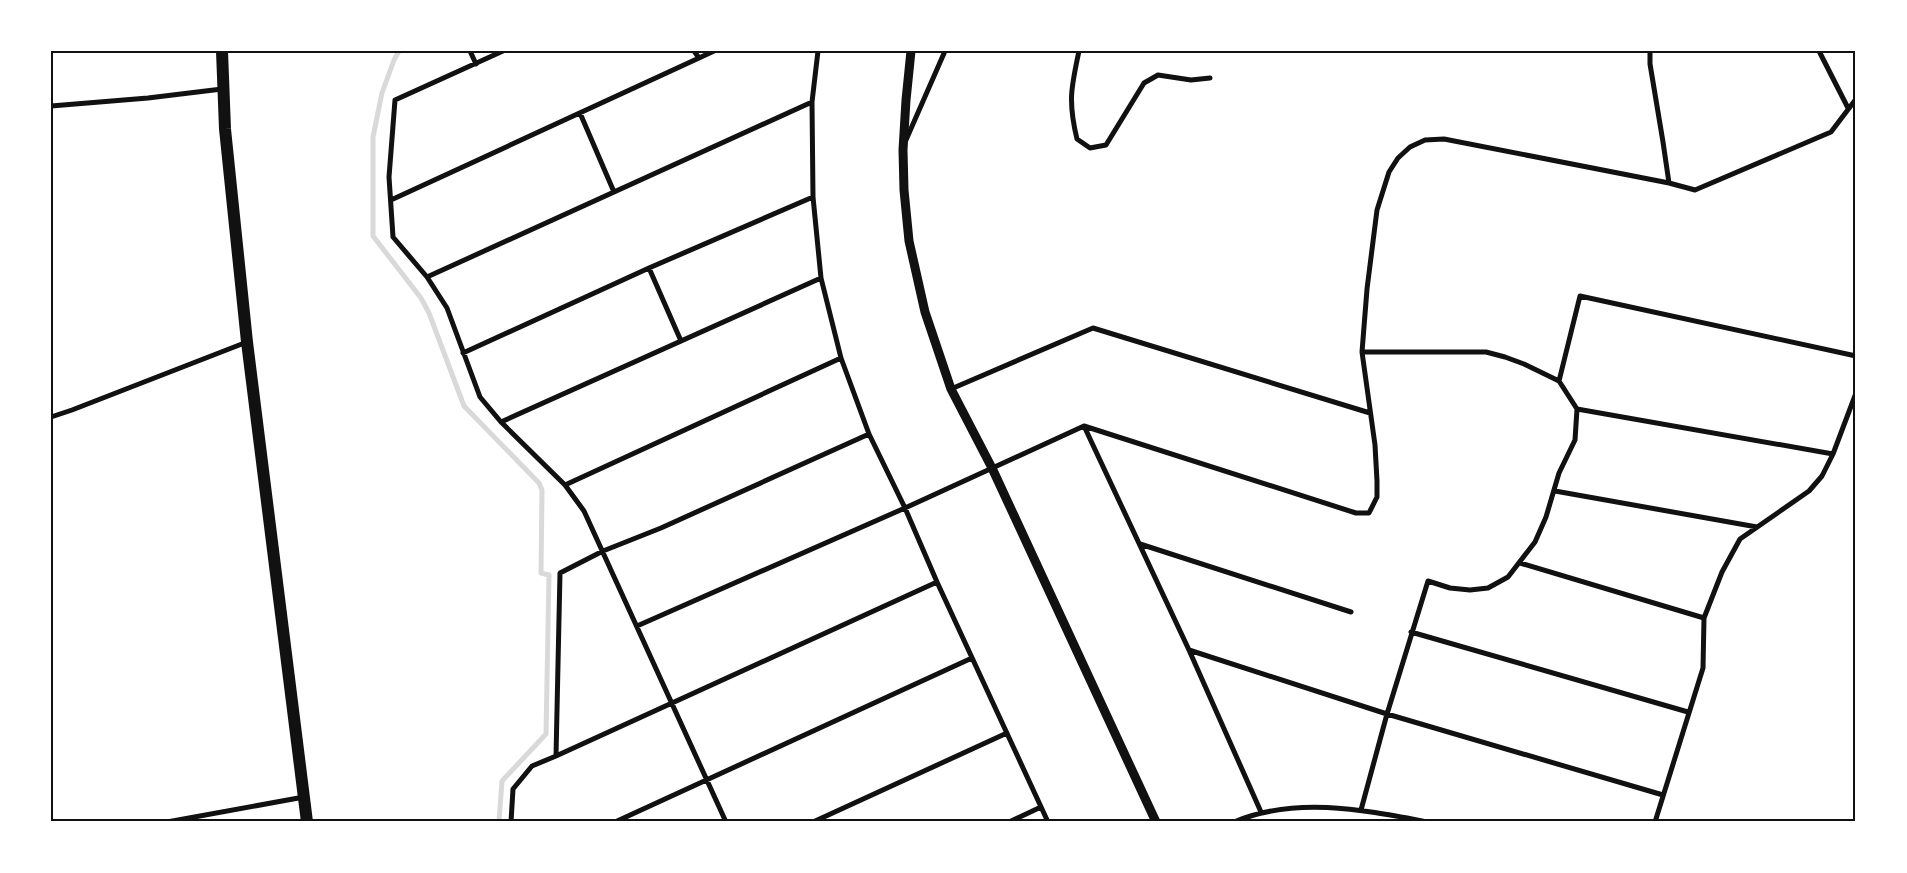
<svg xmlns="http://www.w3.org/2000/svg" width="1907" height="873" font-family="'Titillium Web',sans-serif">
<style>
.lines{fill:none;stroke-linecap:round;stroke-linejoin:round}
.stream{stroke:#d9d9d9;stroke-width:5}
.minor{stroke:#111;stroke-width:5}
.tertiary{stroke:#111;stroke-width:9}
.primary{stroke:#111;stroke-width:12}
.neatline{fill:none;stroke:#111;stroke-width:2}
</style>
<rect width="100%" height="100%" fill="#fff"/>
<g class="lines">
<path class="stream" d="M399,51L394,60L382,93L373,137V236L421,298L429,313L464,406L539,483L542,490L541,573L549,575L546,734L502,781L499,822"/>
<path class="minor" d="M470,51L476,64
M503,51L395,100L389,177L393,237L427,277L447,308L480,397L501,422L565,485L584,511L726,822
M694,51L699,58L714,51
M818,51L812,102L813,197L821,278L841,358L869,434L905,508L937,582L1048,822
M1079,51C1071,88 1068,102 1077,139L1090,148L1106,145L1144,83L1158,75L1191,80L1210,78
M1650,51V64L1663,142L1669,183
M1819,51L1848,108
M51,106L148,98L222,89
M580,113L614,192
M906,140L945,51
M391,200L699,58
M649,268L681,341
M427,277L812,102
M463,353L649,268L813,197
M1559,381L1580,296L1856,356
M951,389L1093,328L1370,413
M1577,409L1833,454
M51,417L72,410L247,342
M501,422L821,278
M1084,426L1189,650L1261,812
M565,485L841,358
M1555,491L1757,527
M1140,544L1351,612
M1520,563L1704,618
M637,626L905,508L1084,426L1356,513H1369L1377,497V481L1375,445L1362,352L1367,289L1377,210L1389,172L1398,158L1410,147L1425,140L1444,139L1669,183L1695,190L1831,132L1856,99
M1411,632L1688,712
M1189,650L1387,714L1663,795
M556,756L937,582
M1361,810L1387,714L1428,581L1450,588L1470,590L1488,588L1508,577L1535,542L1546,517L1559,473L1575,440L1577,409L1559,381L1524,364L1505,357L1486,352H1362
M167,822L304,797
M511,822L513,789L532,766L556,756L560,573L603,551L661,528L869,434
M615,822L972,658
M813,822L1007,733
M1009,822L1041,807
M1234,822C1296,796 1364,810 1428,822
M1655,822L1703,668L1704,618L1722,572L1740,539L1809,491L1822,476L1833,454L1856,393"/>
<path class="tertiary" d="M911,51L906,100L903,150L904,190L909,241L925,312L951,389L992,468L1156,822"/>
<path class="primary" d="M222,51L225,129L247,342L307,822"/>
</g>
<rect width="1907" height="873" fill="none" stroke="#ffffff" stroke-width="105"/>
<rect x="52" y="52" width="1802" height="768" class="neatline"/>
</svg>
